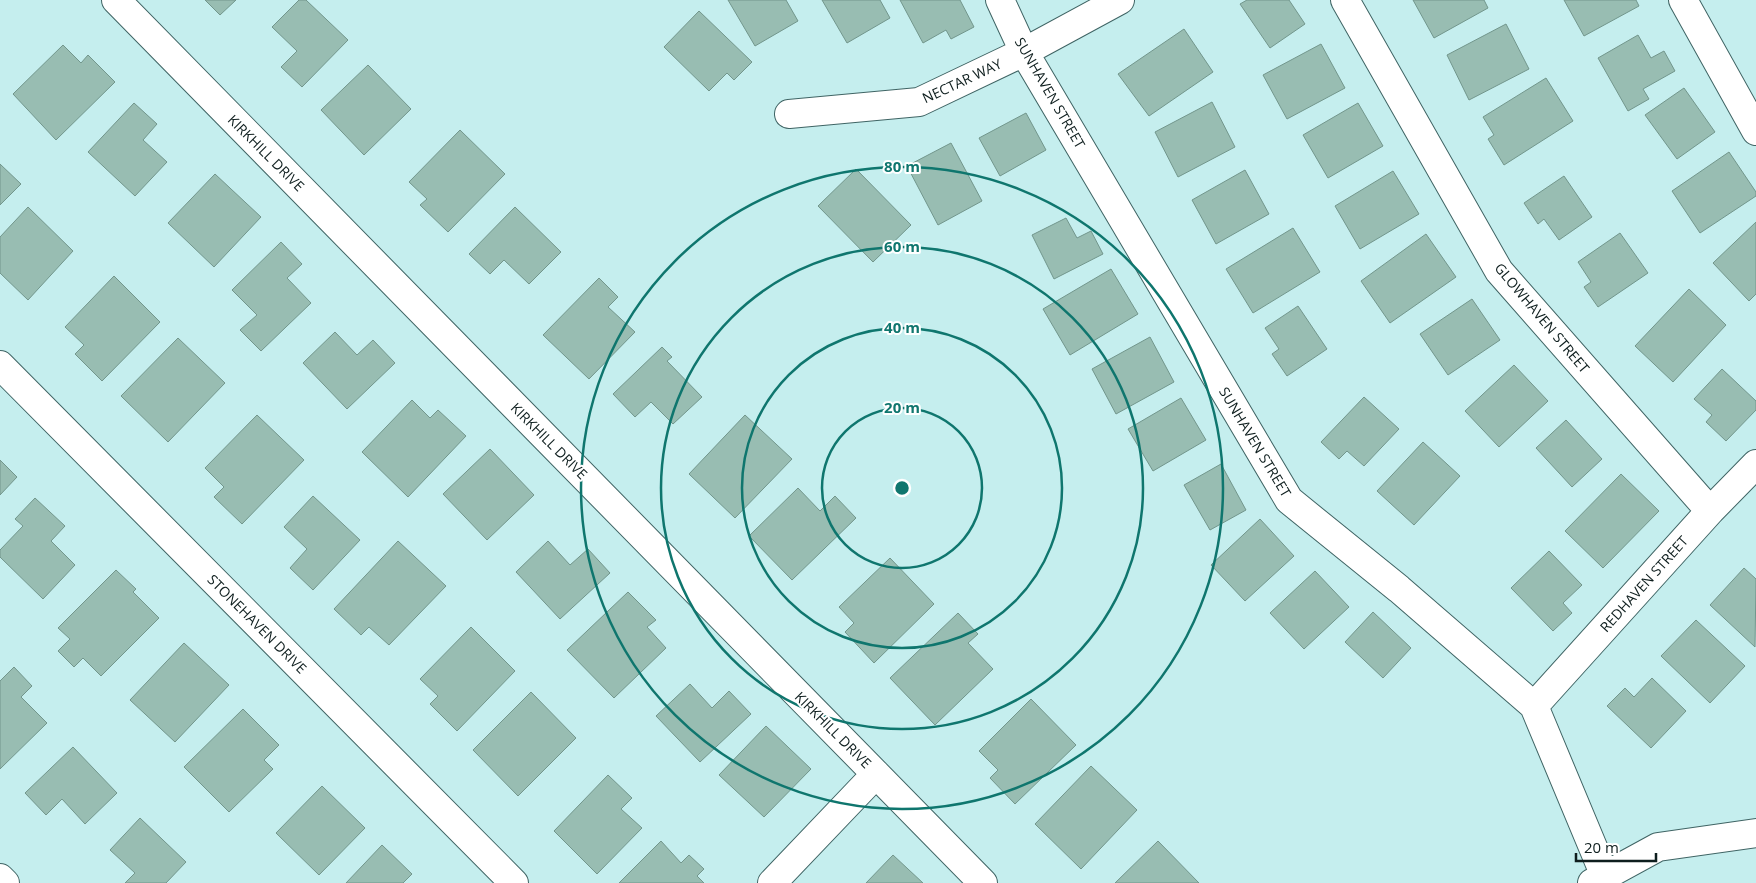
<svg xmlns="http://www.w3.org/2000/svg" width="1756" height="883" font-family="'Open Sans',sans-serif">
<style>
.building{fill:#98bdb2;stroke:#72968c}
.lines{fill:none;stroke-linecap:round;stroke-linejoin:round}
.street-casing{stroke:#3f6464;stroke-width:30}
.street{stroke:#fff;stroke-width:28}
.ring{fill:none;stroke:#0f766e;stroke-width:2.5}
.labels{text-anchor:middle;stroke-width:4;stroke-linejoin:round;paint-order:stroke}
.street-label{font-size:14px;fill:#0e1e1e;stroke:#fff}
.centre{fill:#0f766e;stroke:#fff;stroke-width:2.5}
.ring-label{font-size:15px;text-anchor:middle;font-weight:bold;fill:#0f766e;stroke:#fff;stroke-width:4;stroke-linejoin:round;paint-order:stroke}
</style>
<rect width="100%" height="100%" fill="#c5eeee"/>
<path class="building" d="M205,0H236L220,15Z
M299,0H306L348,40L302,87L281,67L297,51L272,27Z
M728,0H786L798,21L755,46Z
M822,0H880L890,18L847,43Z
M900,0H960L974,27L951,39L946,30L923,43Z
M1247,0H1289L1305,24L1270,48L1240,4Z
M1413,0H1484L1488,8L1434,38Z
M1564,0H1636L1639,6L1584,36Z
M699,11L752,62L734,80L727,73L709,91L664,47Z
M1506,24L1529,69L1469,100L1447,55Z
M1184,29L1213,72L1149,116L1118,74Z
M1638,35L1651,58L1664,51L1675,71L1643,89L1649,99L1628,111L1598,58Z
M1321,44L1345,88L1287,119L1263,75Z
M63,45L81,63L88,55L115,82L56,140L13,94Z
M368,65L411,109L364,155L321,110Z
M1546,78L1573,121L1504,165L1488,139L1494,135L1483,117Z
M1684,88L1715,132L1677,159L1645,115Z
M1212,102L1235,147L1178,177L1155,132Z
M134,103L157,124L143,140L167,162L135,196L88,152Z
M1358,103L1383,146L1328,178L1303,135Z
M1026,113L1046,150L1000,176L979,138Z
M460,130L505,174L448,232L420,205L427,199L409,182Z
M951,143L982,201L938,225L907,166Z
M1729,152L1756,192V196L1700,233L1672,191Z
M0,164L21,184L0,205Z
M856,169L911,225L873,262L818,206Z
M1245,170L1269,214L1216,244L1192,200Z
M1393,171L1419,214L1360,249L1335,206Z
M215,174L261,217L214,267L168,223Z
M1564,176L1592,217L1559,240L1544,219L1538,224L1524,203Z
M28,207L73,251L28,300L0,273V237Z
M515,207L561,252L529,284L504,260L490,274L469,254Z
M1066,218L1077,238L1091,231L1103,254L1054,279L1032,235Z
M1756,222V294L1749,301L1713,263Z
M1293,228L1320,272L1253,313L1226,269Z
M1620,233L1648,273L1598,307L1584,287L1591,282L1578,262Z
M1426,234L1456,277L1390,323L1361,281Z
M281,242L302,264L287,278L311,303L261,351L240,330L257,315L232,290Z
M1111,269L1138,314L1070,355L1043,309Z
M114,276L160,322L102,381L75,354L84,345L65,327Z
M599,278L618,297L608,307L635,332L589,379L543,335Z
M1689,289L1726,325L1673,382L1635,346Z
M1472,299L1500,340L1448,375L1420,334Z
M1298,306L1327,349L1287,376L1272,354L1279,349L1265,328Z
M335,332L357,355L373,340L395,363L347,409L303,363Z
M1150,337L1174,382L1116,414L1092,369Z
M178,338L225,383L168,442L121,396Z
M662,347L672,357L667,361L702,397L673,424L651,402L635,417L613,394Z
M1514,365L1548,401L1499,447L1465,411Z
M1722,369L1756,401V410L1726,441L1706,422L1712,415L1694,399Z
M1364,397L1399,429L1364,466L1347,451L1339,459L1321,442Z
M1181,398L1206,440L1153,471L1128,429Z
M412,400L430,418L438,410L466,436L408,497L362,452Z
M257,415L304,460L242,524L214,497L224,487L205,468Z
M745,415L792,459L735,518L689,474Z
M1566,420L1602,459L1572,487L1536,448Z
M1423,442L1460,476L1414,525L1377,491Z
M490,449L534,495L487,540L443,494Z
M0,460L17,477L0,495Z
M1221,464L1246,510L1210,530L1184,485Z
M1621,474L1659,511L1603,568L1565,531Z
M798,488L820,511L835,496L856,518L792,580L749,536Z
M313,496L360,540L313,590L290,568L307,549L284,527Z
M35,498L65,526L51,541L75,565L43,599L0,557V550L23,526L15,519Z
M1260,519L1294,556L1245,601L1211,565Z
M398,541L446,586L389,645L369,627L361,635L334,609Z
M548,541L570,565L588,549L610,573L560,619L516,572Z
M1549,551L1582,585L1563,603L1572,613L1553,631L1511,588Z
M890,558L934,604L874,663L845,632L854,623L839,607Z
M1744,568L1756,579L1755,647L1710,605Z
M116,570L136,589L133,592L159,618L101,676L83,658L74,667L58,651L70,639L58,628Z
M1315,571L1349,607L1304,649L1270,613Z
M628,592L656,620L647,627L666,648L614,698L567,650Z
M1373,612L1411,648L1383,678L1345,642Z
M958,613L978,634L968,643L993,669L935,725L890,678Z
M1696,620L1745,666L1710,703L1661,656Z
M471,627L515,671L457,731L430,704L438,696L420,679Z
M184,643L229,685L175,742L130,700Z
M14,667L32,686L21,697L47,723L0,769V681Z
M1652,678L1686,711L1651,748L1607,706L1625,688L1634,697Z
M690,684L712,708L729,691L751,714L700,762L656,716Z
M531,692L576,738L518,796L473,750Z
M1031,699L1076,745L1015,804L990,778L998,770L979,751Z
M243,709L279,745L264,760L273,769L229,812L184,767Z
M766,726L811,769L764,817L719,775Z
M73,747L117,793L85,824L62,799L46,815L25,793Z
M1091,766L1137,810L1081,869L1035,824Z
M608,775L632,798L621,809L642,828L597,874L554,831Z
M322,786L365,828L319,875L276,833Z
M140,818L186,862L166,883H125L135,873L110,850Z
M661,841L681,863L689,855L704,869L697,876L704,883H619Z
M1158,841L1199,883H1115Z
M382,845L412,874L403,883H346Z
M893,855L923,883H866Z"/>
<g class="lines">
<g class="street-casing">
<path id="street" d="M116,0L983,883
M1000,0L1024,52L1289,500L1399,589L1534,706L1605,876
M1345,0L1499,271L1710,511
M1683,0L1756,131
M789,114L919,102L1024,52L1120,0
M0,365L514,883
M1534,706L1710,511L1756,464
M0,878L5,883
M772,883L876,774
M1592,883L1658,847L1756,833"/>
</g>
<use href="#street" class="street"/>
</g>
<g class="ring">
<circle cx="902" cy="488" r="80"/>
<circle cx="902" cy="488" r="160"/>
<circle cx="902" cy="488" r="241"/>
<circle cx="902" cy="488" r="321"/>
</g>
<g class="labels">
<g class="street-label">
<text transform="translate(962 81) rotate(-25)" y="5">NECTAR WAY</text>
<text transform="translate(1050 93) rotate(60)" y="5">SUNHAVEN STREET</text>
<text transform="translate(266 153) rotate(45)" y="5">KIRKHILL DRIVE</text>
<text transform="translate(1542 318) rotate(50)" y="5">GLOWHAVEN STREET</text>
<text transform="translate(549 441) rotate(45)" y="5">KIRKHILL DRIVE</text>
<text transform="translate(1255 442) rotate(59)" y="5">SUNHAVEN STREET</text>
<text transform="translate(1644 584) rotate(-48)" y="5">REDHAVEN STREET</text>
<text transform="translate(257 624) rotate(45)" y="5">STONEHAVEN DRIVE</text>
<text transform="translate(833 730) rotate(45)" y="5">KIRKHILL DRIVE</text>
</g>
</g>
<circle cx="902" cy="488" r="8" class="centre"/>
<g class="ring-label">
<text x="902" y="172">80 m</text>
<text x="902" y="252">60 m</text>
<text x="902" y="333">40 m</text>
<text x="902" y="413">20 m</text>
</g>
<path d="M1576 853v8h80v-8" fill="none" stroke="#0e1e1e" stroke-width="2.5"/>
<text x="1584" y="853" font-size="15" fill="#0e1e1e" stroke="#ffffff" stroke-width="4" paint-order="stroke">20 m</text>
</svg>
